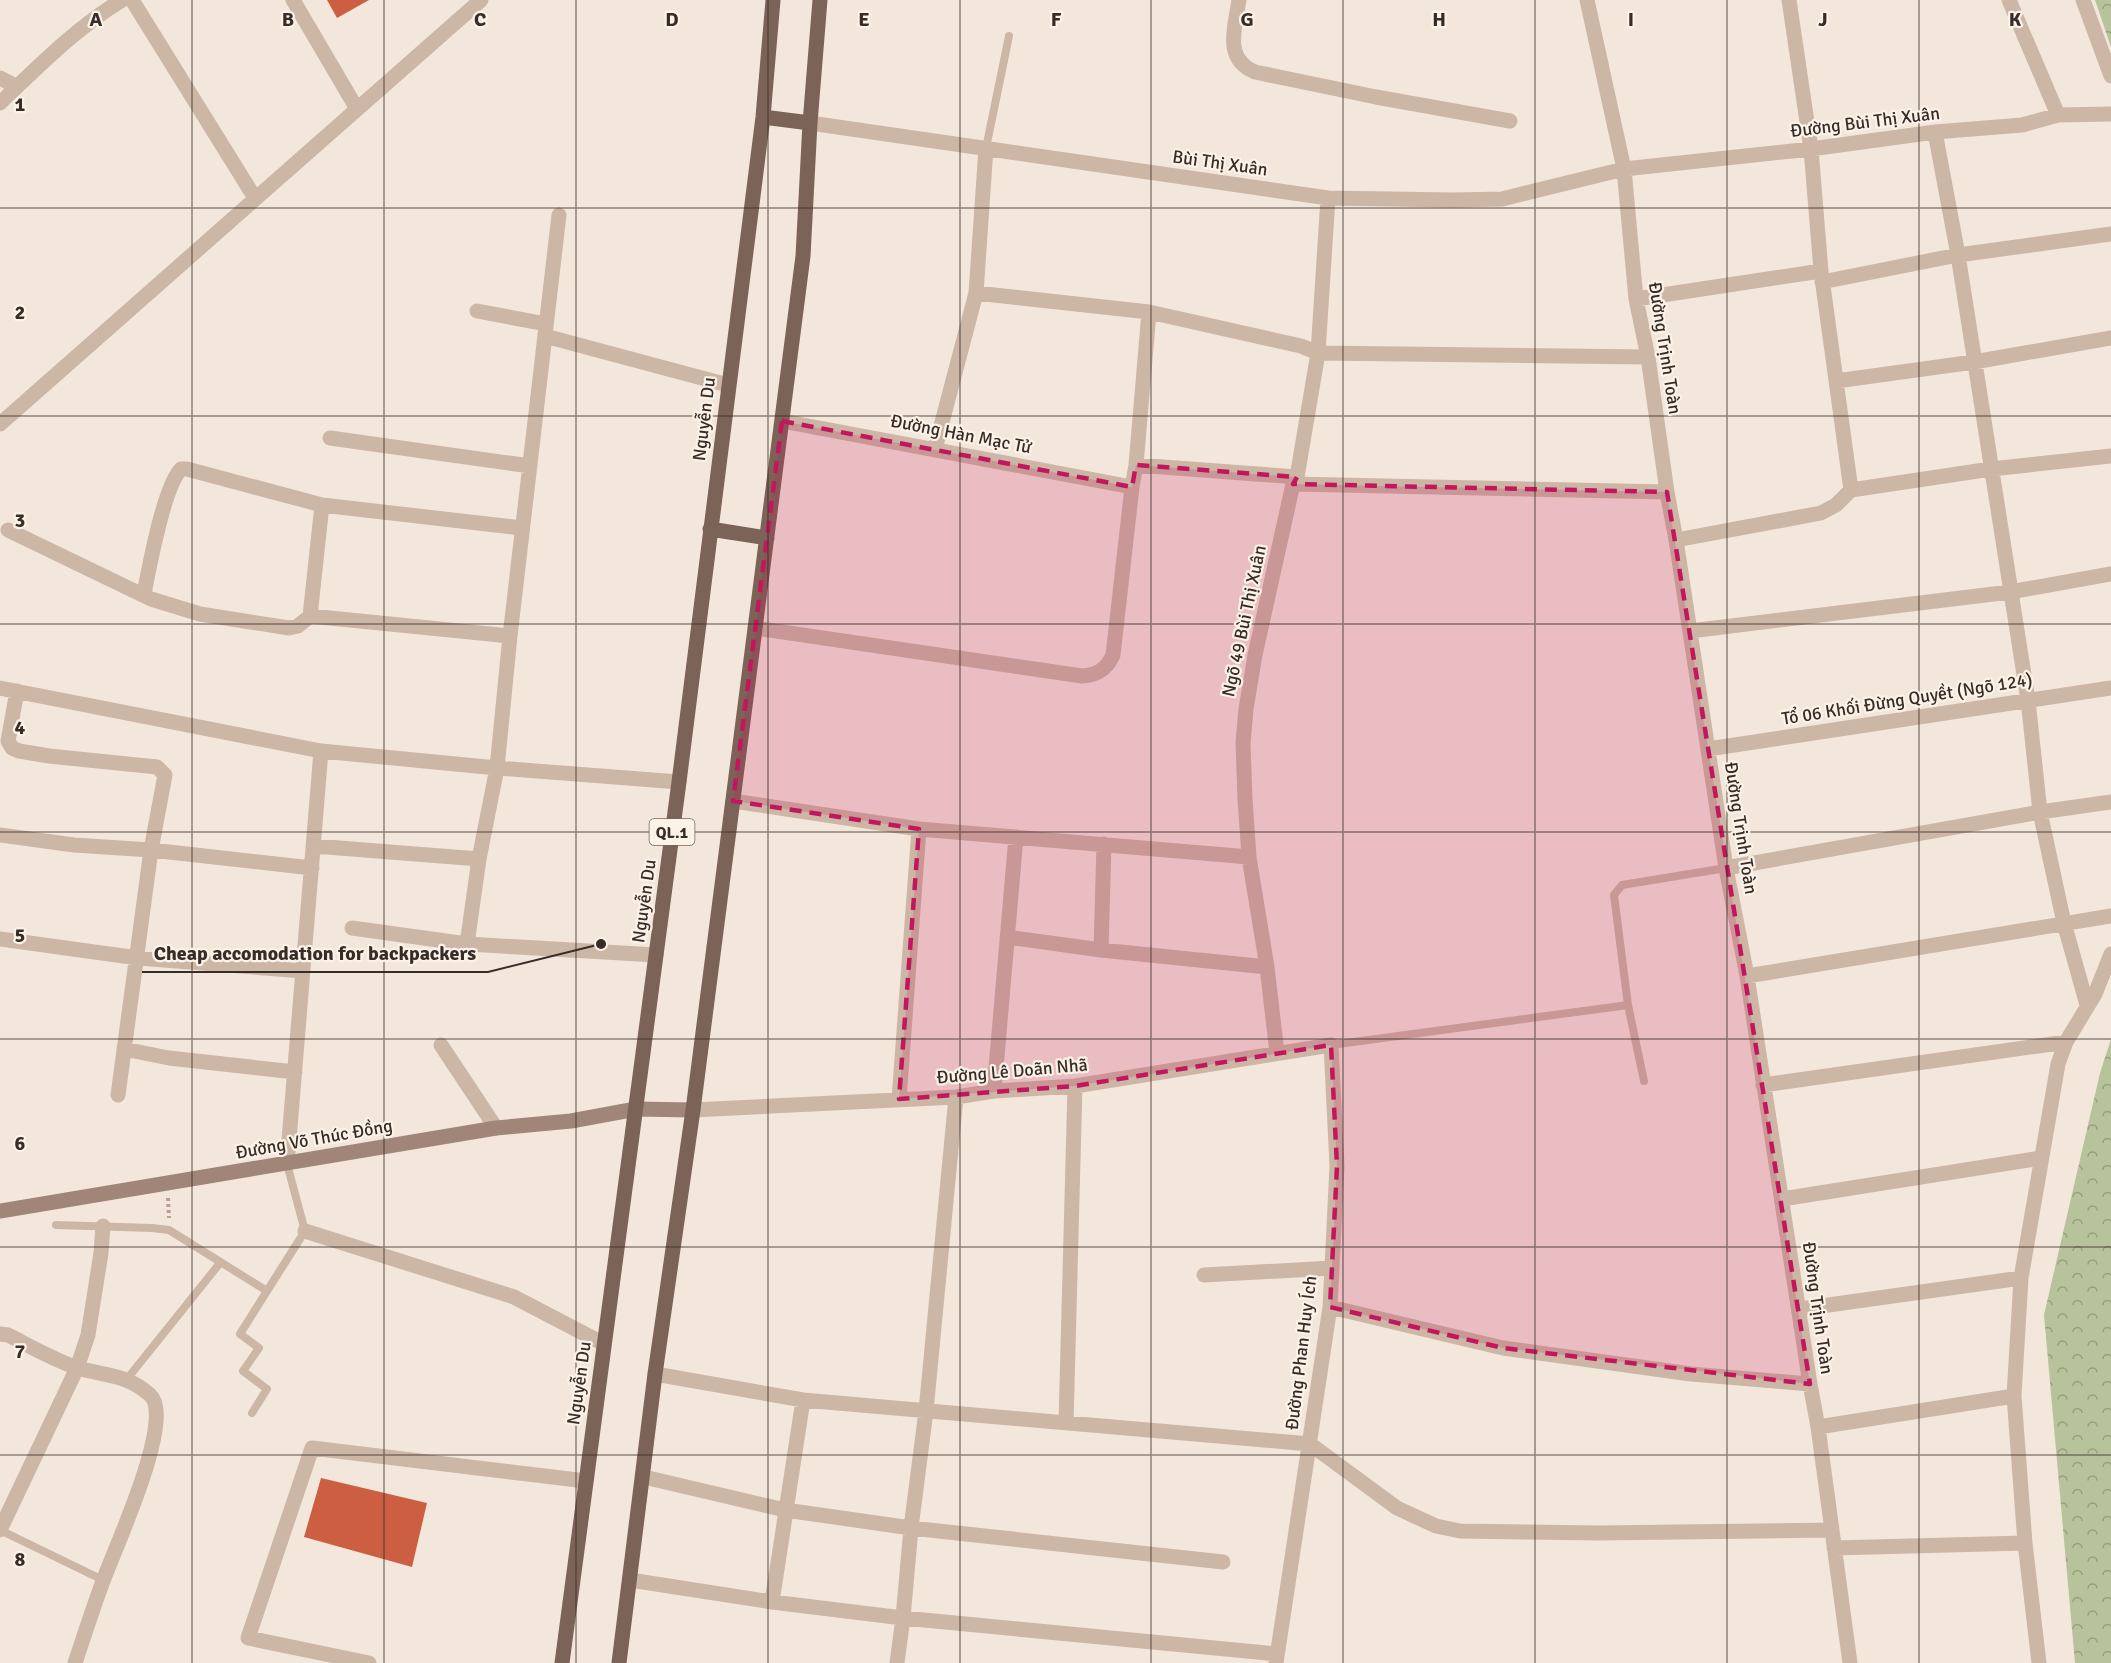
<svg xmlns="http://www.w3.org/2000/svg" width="2111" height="1663" font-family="Signika,sans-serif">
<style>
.forest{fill:url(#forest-crowns)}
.building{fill:#cc5f41}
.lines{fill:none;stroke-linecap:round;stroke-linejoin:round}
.path{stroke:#b8a191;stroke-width:4;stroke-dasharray:3 3;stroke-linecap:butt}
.lane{stroke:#ccb7a7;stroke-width:8}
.street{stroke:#ccb7a7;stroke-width:15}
.secondary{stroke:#a08578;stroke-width:15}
.primary{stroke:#7b6358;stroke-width:15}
.marked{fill:#c2185b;fill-opacity:0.2;stroke:#c2185b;stroke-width:4.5;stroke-dasharray:12 8;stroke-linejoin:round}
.grid{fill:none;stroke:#382c28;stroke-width:1.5;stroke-opacity:0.55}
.labels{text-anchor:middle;stroke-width:4.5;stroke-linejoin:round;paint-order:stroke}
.shield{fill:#fbf2e8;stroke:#726762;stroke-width:1.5}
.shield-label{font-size:16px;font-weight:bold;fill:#382c28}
.street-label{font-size:18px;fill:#382c28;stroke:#fbf2e8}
.grid-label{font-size:20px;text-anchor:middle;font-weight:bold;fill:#382c28;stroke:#fbf2e8;stroke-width:4.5;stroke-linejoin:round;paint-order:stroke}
.leader{fill:none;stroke:#382c28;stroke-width:2}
.callout-dot{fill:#382c28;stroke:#fbf2e8;stroke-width:2}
.callout-label{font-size:20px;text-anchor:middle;font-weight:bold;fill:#382c28;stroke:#fbf2e8;stroke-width:4.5;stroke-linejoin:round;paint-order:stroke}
</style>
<defs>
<pattern id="forest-crowns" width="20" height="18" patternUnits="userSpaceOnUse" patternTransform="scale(1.5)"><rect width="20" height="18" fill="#b7c39b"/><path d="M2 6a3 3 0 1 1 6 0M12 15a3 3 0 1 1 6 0" fill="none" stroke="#969f7e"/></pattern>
</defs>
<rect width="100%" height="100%" fill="#f3e7dc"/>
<path class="forest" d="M2095,0H2111V47Z
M2111,1039V1663H2075L2044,1315L2100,1073Z"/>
<path class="building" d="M327,0H369L337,18Z
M321,1478L427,1503L412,1567L304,1537Z"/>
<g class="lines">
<path class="path" d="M168,1198L169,1218"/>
<path class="lane" d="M986,148L1009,36
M1331,1045L1628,1005
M1644,1081L1628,1005L1614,895L1622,885L1726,868
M56,1225L152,1228L169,1230L267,1291L305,1231L287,1164
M127,1379L220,1263
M252,1413L267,1389L243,1371L259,1348L240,1334L267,1291
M0,1530L103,1580"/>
<path class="street" d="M132,0L255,198
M293,0L357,109
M1239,0C1235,27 1223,59 1255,72L1376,97L1510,121
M1587,0L1624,169L1636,299L1648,357L1667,492L1676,540L1726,868L1747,976L1810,1384L1818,1427L1850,1663
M1789,0L1811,149L1821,271L1851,490
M2009,0L2058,115
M2083,0L2111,76
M0,78L17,87
M0,103C39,66 76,28 122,0
M810,123L1328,198L1453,200L1502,199L1624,169L1811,149L1935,132L2022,125L2058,115L2111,114
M1935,132L1958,255L2028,700L2040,812L2064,923L2087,1005
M1822,282L1958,255L2111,234
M976,293L1149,312L1301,346L1318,353L1648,357
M1636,299L1821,271
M477,311L546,324
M545,336L728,385
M1836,381L1974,362L2111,338
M782,421L1132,487
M0,424L481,0
M330,438L530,466
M935,449L976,293L986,148
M1136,465L1297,477
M1293,484L1667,492
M8,530L151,599L200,614L289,628L298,626L310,616L322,505
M1676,540L1821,513L1836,505L1851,490L1991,469L2111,456
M144,594C149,568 164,486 181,469H187L322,505L522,528
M310,616L510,636
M755,628L1082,676C1097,675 1106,670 1113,655L1132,487L1136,465L1149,312
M1690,631L2010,592L2111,574
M0,688L321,751L497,768L679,782
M17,691L8,741L12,748L19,751L49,756L157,767L165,775L151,850L118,1095
M1708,749L2111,688
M733,801L919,829L1249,857
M0,835L74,845L151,850L312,868
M314,846L479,859L497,768L510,636L559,215
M1726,868L2040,812L2111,802
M352,928L467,944L656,955
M1007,937L1101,950L1267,967
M0,939L138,958L303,971
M467,944L479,859
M1101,950L1104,844
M1747,976L2111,916
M441,1045L496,1128
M124,1049L169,1058L295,1072
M1277,1053L1267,967L1249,857L1245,799L1243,743L1246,709L1255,655L1293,484L1297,477L1318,353L1328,198
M1763,1085L2066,1042
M994,1091L1016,837
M899,1099L919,829
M693,1110L956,1097L994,1091L1075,1086L1331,1045L1337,1166L1330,1307L1276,1663
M287,1164L321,751
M1782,1199L2041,1158
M305,1231L514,1297L604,1344
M1204,1275L1332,1268
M1330,1307L1503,1348L1691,1374L1810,1384
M1800,1309L2021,1278
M0,1334L8,1335C30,1346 54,1360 78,1368C106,1376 127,1374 150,1395C176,1418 114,1550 103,1581C93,1608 84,1636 75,1663
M655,1374L803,1400L1310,1444L1397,1508L1436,1526L1460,1531L1599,1533L1831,1530
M1066,1423L1075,1086
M1818,1427L2014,1396
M644,1477L785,1510L911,1528L1223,1562
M0,1530L77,1368L88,1335L101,1253L103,1226
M1834,1548L2025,1543
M630,1580L772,1602L903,1618L1277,1654
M772,1602L803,1400
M369,1663L248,1638L312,1448L586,1481
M897,1663L903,1618L911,1528L926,1411L956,1097
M2039,1663L2025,1543L2014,1396L2021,1278L2058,1064L2066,1042L2095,994L2111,954"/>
<path class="secondary" d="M0,1211L496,1128L571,1121L636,1109L693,1110"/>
<path class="primary" d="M763,117L810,123
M710,529L767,538
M562,1663L679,782L763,117L773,0
M619,1663L655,1374L693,1110L803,256L810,123L820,0"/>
</g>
<path class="marked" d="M782,421L1132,487L1136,465L1297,477L1293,484L1667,492L1810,1384L1503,1348L1330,1307L1337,1166L1331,1045L1075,1086L899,1099L919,829L733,801Z"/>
<path class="grid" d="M192,0V1663M384,0V1663M576,0V1663M768,0V1663M960,0V1663M1151,0V1663M1343,0V1663M1535,0V1663M1727,0V1663M1919,0V1663M0,208H2111M0,416H2111M0,624H2111M0,832H2111M0,1039H2111M0,1247H2111M0,1455H2111"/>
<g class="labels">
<rect class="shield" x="649.5" y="819" width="45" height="26" rx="4.5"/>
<g class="shield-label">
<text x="672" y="838">QL.1</text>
</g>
<g class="street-label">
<text transform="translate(1865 122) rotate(-7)" y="6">Đường Bùi Thị Xuân</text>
<text transform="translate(1220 163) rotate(8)" y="6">Bùi Thị Xuân</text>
<text transform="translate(1665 348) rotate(81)" y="6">Đường Trịnh Toàn</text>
<text transform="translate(704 419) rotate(-83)" y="6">Nguyễn Du</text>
<text transform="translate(961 434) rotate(11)" y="6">Đường Hàn Mạc Tử</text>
<text transform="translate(1244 621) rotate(-78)" y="6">Ngõ 49 Bùi Thị Xuân</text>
<text transform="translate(1907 699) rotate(-9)" y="6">Tổ 06 Khối Đừng Quyềt (Ngõ 124)</text>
<text transform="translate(1741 828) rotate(81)" y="6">Đường Trịnh Toàn</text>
<text transform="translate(644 901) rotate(-82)" y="6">Nguyễn Du</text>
<text transform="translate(1012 1071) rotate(-5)" y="6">Đường Lê Doãn Nhã</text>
<text transform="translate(314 1139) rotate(-10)" y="6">Đường Võ Thúc Đồng</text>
<text transform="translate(1818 1308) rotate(82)" y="6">Đường Trịnh Toàn</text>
<text transform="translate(1301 1353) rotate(-83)" y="6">Đường Phan Huy Ích</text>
<text transform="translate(579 1383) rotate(-82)" y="6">Nguyễn Du</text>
</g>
</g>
<g class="grid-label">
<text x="96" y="26">A</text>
<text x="288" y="26">B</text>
<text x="480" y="26">C</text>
<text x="672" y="26">D</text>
<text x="864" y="26">E</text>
<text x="1056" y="26">F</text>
<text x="1247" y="26">G</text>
<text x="1439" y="26">H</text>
<text x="1631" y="26">I</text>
<text x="1823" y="26">J</text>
<text x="2015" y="26">K</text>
<text x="20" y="111">1</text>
<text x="20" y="319">2</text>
<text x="20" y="527">3</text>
<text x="20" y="734">4</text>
<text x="20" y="942">5</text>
<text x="20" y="1150">6</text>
<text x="20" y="1358">7</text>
<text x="20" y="1566">8</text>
</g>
<path class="leader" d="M601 944L488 972H142"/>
<circle class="callout-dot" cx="601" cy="944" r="6"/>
<g class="callout-label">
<text x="315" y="960">Cheap accomodation for backpackers</text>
</g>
</svg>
